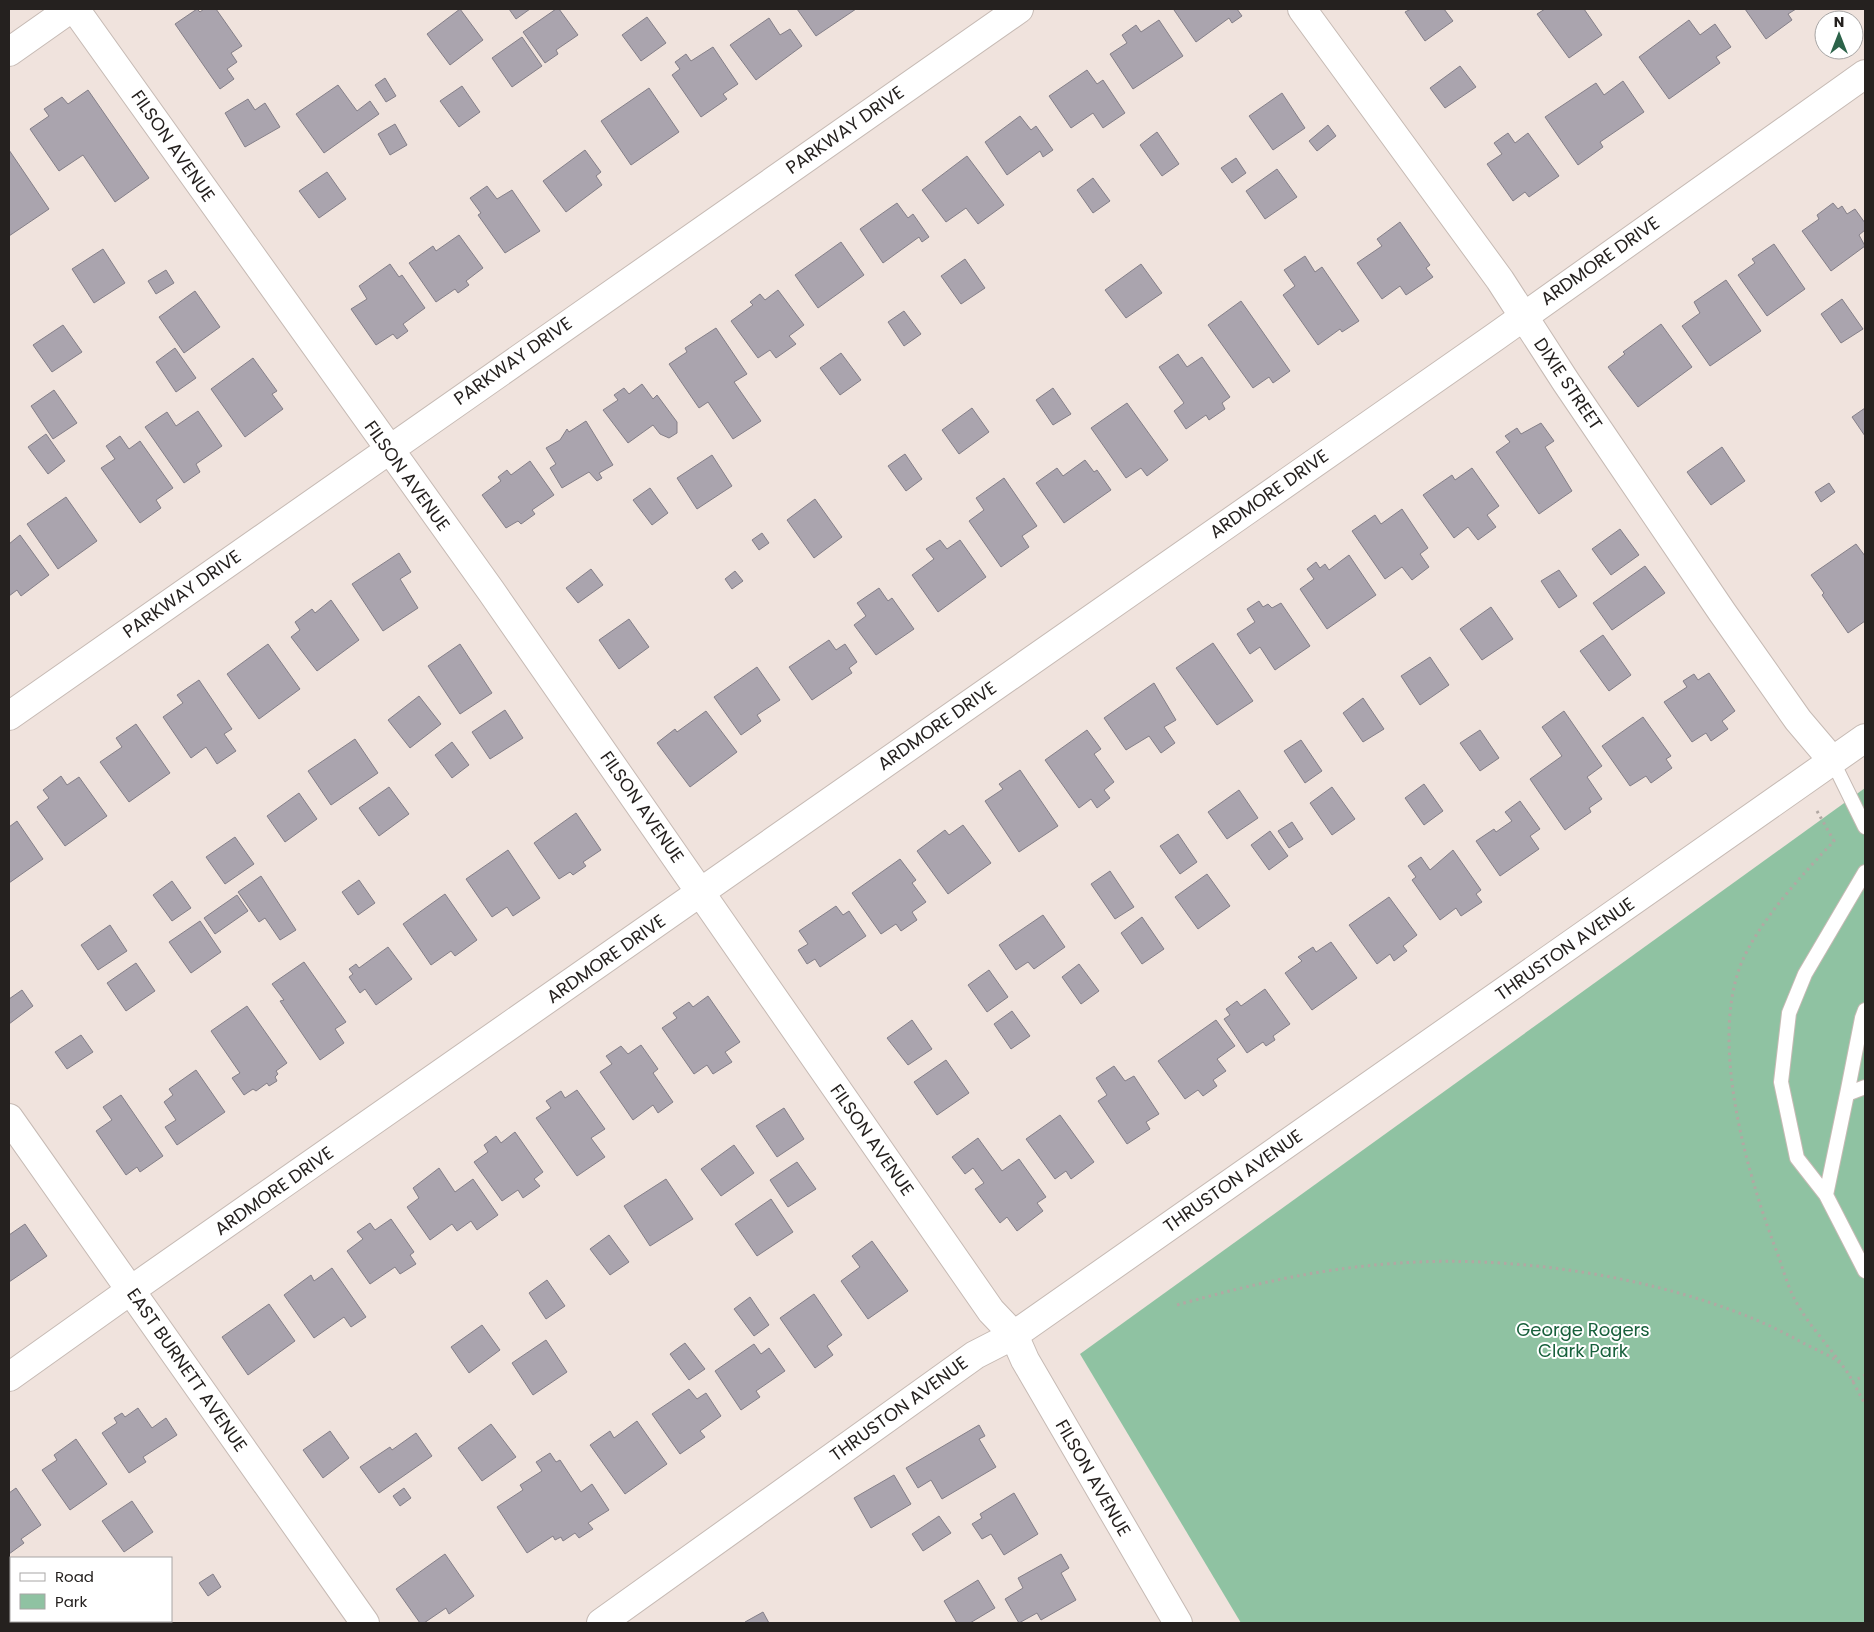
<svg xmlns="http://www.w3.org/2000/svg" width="1874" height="1632" font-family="Poppins,sans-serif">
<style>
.green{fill:#8fc2a2}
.building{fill:#aaa4ae;stroke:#847f88}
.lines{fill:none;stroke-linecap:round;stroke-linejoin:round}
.service-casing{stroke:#c6bab4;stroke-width:16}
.minor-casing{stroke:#c6bab4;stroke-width:30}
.tertiary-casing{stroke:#c6bab4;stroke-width:30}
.path{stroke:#b2a8a3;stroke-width:3;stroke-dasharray:2.5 4;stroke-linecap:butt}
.service{stroke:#fff;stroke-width:14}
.minor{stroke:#fff;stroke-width:28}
.tertiary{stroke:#fff;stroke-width:28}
.labels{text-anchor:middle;stroke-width:4;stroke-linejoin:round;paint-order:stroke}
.street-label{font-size:18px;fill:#25211f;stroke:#fff}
.park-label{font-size:18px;fill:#18603c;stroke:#fff}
</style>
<rect width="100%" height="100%" fill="#f0e3dd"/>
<path class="green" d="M1865,788V1623H1241L1080,1354Z"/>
<path class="building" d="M197,9L200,12L204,9H216L242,46L231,53L237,62L227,69L234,79L220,89L175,24Z
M460,9L483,40L450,65L427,34Z
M509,9H530L516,19Z
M556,9H559L578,35L556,50L558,54L545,63L523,32Z
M797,9H856L816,36Z
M1175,9H1237L1242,16L1232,23L1229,18L1196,42L1174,10Z
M1411,9H1444L1453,21L1425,41L1405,12Z
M1545,9H1584L1602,35L1569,58L1537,14Z
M1745,9H1796L1788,14L1792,20L1766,39Z
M647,17L666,43L641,61L622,35Z
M769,18L780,35L790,29L802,46L756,80L730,45Z
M1159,20L1183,56L1133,89L1110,54L1127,43L1122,35L1136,25L1141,32Z
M1689,20L1700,35L1715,24L1731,47L1716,57L1720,63L1669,99L1639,57Z
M522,37L542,66L512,87L492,58Z
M713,47L738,84L723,94L727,99L701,117L672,75L680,69L675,62L686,54L691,61Z
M1460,66L1476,87L1445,108L1430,88Z
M1087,70L1097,84L1103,80L1125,113L1103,128L1093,113L1071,128L1049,96Z
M385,78L396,96L386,102L375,85Z
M1623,81L1644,112L1600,142L1603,147L1578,165L1545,117L1596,83L1604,95Z
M338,85L357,111L370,101L379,114L324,153L296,114Z
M462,86L480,112L459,127L440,101Z
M649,88L679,132L631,165L601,121Z
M88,90L149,178L115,202L83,155L59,171L30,129L49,116L44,109L62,97L68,104Z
M1282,93L1305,128L1273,150L1249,116Z
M248,99L255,110L265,103L280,127L245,147L225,113Z
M1020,116L1031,130L1036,126L1053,150L1043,157L1040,151L1007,175L985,142Z
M395,124L407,145L390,155L378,134Z
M1328,125L1336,136L1317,151L1309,141Z
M1157,132L1179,164L1162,176L1140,145Z
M1508,133L1515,143L1528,133L1559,176L1529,197L1525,192L1513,201L1487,164L1502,154L1494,143Z
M9,150L49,209L9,236Z
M585,150L601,172L596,176L602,185L566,212L543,181Z
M967,156L1004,205L978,224L966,208L946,222L922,190Z
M1236,158L1246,173L1232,183L1221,168Z
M1277,169L1297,197L1265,219L1246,191Z
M327,172L346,199L319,218L299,191Z
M1093,178L1110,201L1093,213L1077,190Z
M487,186L497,199L512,190L540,231L505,253L478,215L481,213L470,198Z
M897,203L908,218L913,214L929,237L922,242L919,237L883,263L860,229Z
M1833,203L1838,209L1842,206L1847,214L1855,209L1865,223V230L1859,235L1865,246L1831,271L1802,231L1819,219L1817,215Z
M1400,222L1430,265L1426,268L1433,277L1406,295L1400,286L1382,299L1357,263L1382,246L1377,239Z
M459,235L483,268L466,281L469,285L458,293L455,289L436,302L409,263L433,246L436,251Z
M841,242L864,275L818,308L795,275Z
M1774,244L1805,289L1767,316L1738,275L1755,263L1752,259Z
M103,249L125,283L94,303L72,269Z
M1305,256L1315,272L1322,267L1359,321L1342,332L1340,329L1318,345L1283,295L1295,286L1284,270Z
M965,259L985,288L961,304L941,276Z
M390,264L399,277L402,275L425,308L403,324L408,331L397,339L393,334L376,345L351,309L367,299L359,286Z
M1141,264L1162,293L1126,318L1105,290Z
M166,270L174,283L156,294L148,281Z
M1726,280L1761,331L1710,366L1682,326L1700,313L1694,302Z
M778,290L804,325L789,336L796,344L776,358L770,350L758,358L731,321L753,305L750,302L760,294L765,300Z
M195,291L220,327L184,353L159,317Z
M1842,299L1863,329L1841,343L1821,314Z
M1241,301L1290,371L1273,383L1269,377L1253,388L1208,325Z
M904,311L921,334L904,346L888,322Z
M1661,324L1692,367L1638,407L1608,367L1625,354L1623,352Z
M63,325L82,352L52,372L33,345Z
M716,328L747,374L734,382L761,421L733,439L708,402L699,408L669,364L687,352L685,348Z
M175,348L196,378L176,392L156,362Z
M841,353L861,380L840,395L820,368Z
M1178,354L1187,367L1202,357L1230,397L1222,403L1225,409L1209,420L1206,415L1186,429L1174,411L1184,403L1159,367Z
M253,358L277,391L272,394L283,409L245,437L211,389Z
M642,384L653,399L657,395L677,422V433L669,438L660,434L653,425L628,443L603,410L618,400L614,395L624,388L629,394Z
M1053,388L1071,414L1053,425L1036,400Z
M54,390L77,423L53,439L31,406Z
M1127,403L1168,460L1147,476L1141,468L1126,478L1091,428Z
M972,408L989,432L959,454L942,430Z
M1865,408V436L1852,417Z
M198,411L222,446L196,464L200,472L184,483L145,427L167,412L176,426Z
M586,421L613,465L599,473L602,478L597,481L589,472L562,488L550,468L556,464L546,448L560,440L567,429L569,432Z
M1541,423L1554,441L1545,447L1572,491L1539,514L1496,452L1510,442L1505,436L1517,428L1521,434Z
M46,434L65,461L48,474L28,447Z
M120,436L129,449L140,441L173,488L156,500L161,508L140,523L101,468L115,459L106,446Z
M1722,447L1745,481L1711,505L1687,472Z
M905,454L922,479L906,491L888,466Z
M712,455L732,486L697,509L677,478Z
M1085,460L1094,472L1097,470L1111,490L1064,523L1036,483L1057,468L1063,476Z
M530,461L554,495L532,510L535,514L521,524L518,521L506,528L482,495L501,481L498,477L507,470L511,475Z
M1472,468L1499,506L1487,515L1496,527L1478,540L1468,527L1454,538L1423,495L1452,475L1455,480Z
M1004,478L1037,526L1022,536L1029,547L1001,567L969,521L984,510L976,498Z
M1829,483L1835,492L1821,502L1815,492Z
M650,488L668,513L652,525L633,500Z
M66,497L97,541L58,569L27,524Z
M815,499L842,537L814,558L787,520Z
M1402,509L1428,548L1420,554L1429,567L1412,580L1402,567L1385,579L1352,531L1375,515L1381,524Z
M1620,529L1639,555L1611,575L1592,549Z
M762,533L769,543L759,550L752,540Z
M20,535L49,575L21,596L17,590L9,596V544Z
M940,540L947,549L960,540L986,577L938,612L912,575L934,559L926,549Z
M1856,544L1865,556V621L1848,633L1822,595L1824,593L1811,575Z
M399,553L411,572L400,579L418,608L383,631L352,584Z
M1349,555L1376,595L1327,629L1300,589L1314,579L1307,569L1316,562L1320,568L1325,564L1329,570Z
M1645,566L1665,593L1612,630L1593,603Z
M591,569L603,585L578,603L566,588Z
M1559,570L1577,596L1559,608L1541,581Z
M735,571L743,581L732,589L725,579Z
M879,588L888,601L892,598L914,629L876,655L854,625L866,616L857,603Z
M331,600L359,640L317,671L291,637L300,630L295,622L312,609L315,613Z
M1259,601L1263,607L1268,604L1272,608L1281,603L1310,646L1275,670L1260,647L1250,654L1237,634L1255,622L1247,609Z
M1491,607L1513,639L1482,660L1460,629Z
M629,619L649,647L619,669L599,640Z
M1603,635L1631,675L1609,691L1580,651Z
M829,640L836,650L845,644L857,662L849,668L852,673L812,700L789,667Z
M1213,643L1253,701L1217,725L1176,668Z
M268,644L300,689L259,719L227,674Z
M460,644L492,693L460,714L428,666Z
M1430,657L1449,685L1420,705L1401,676Z
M757,667L780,700L757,715L761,721L741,735L714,697Z
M1709,673L1735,711L1722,721L1728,729L1711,741L1706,733L1692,742L1664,702L1687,687L1683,681L1694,674L1698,680Z
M199,680L232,729L224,734L236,751L217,764L206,747L191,758L163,717L183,703L177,695Z
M1154,683L1176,720L1164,727L1175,743L1161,753L1149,736L1126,750L1104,718Z
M419,696L441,724L410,748L388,720Z
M1363,698L1384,729L1363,742L1343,713Z
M505,710L523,738L490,759L472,732Z
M706,711L737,752L690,787L657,743L675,729L677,732Z
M1564,711L1602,766L1587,777L1602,799L1589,808L1591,812L1565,830L1530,779L1562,756L1542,727Z
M1643,717L1671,756L1666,759L1672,768L1651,783L1646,776L1630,786L1602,746Z
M136,724L170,773L129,802L100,762L122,747L116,738Z
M1087,730L1101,749L1094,754L1114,782L1104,790L1110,798L1097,808L1091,799L1079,808L1045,760Z
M1480,730L1499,758L1480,771L1460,743Z
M355,739L378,773L331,805L308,771Z
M1301,740L1322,771L1305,783L1284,751Z
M452,742L469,765L452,778L435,755Z
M1020,770L1058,826L1019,852L985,801L1003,789L999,784Z
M61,776L67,785L79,777L107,816L65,846L37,807L49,798L43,790Z
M1424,784L1443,811L1424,825L1405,798Z
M389,787L409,814L379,836L359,808Z
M1332,787L1355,819L1332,835L1310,803Z
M1239,790L1258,818L1227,839L1208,812Z
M299,793L317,819L285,842L267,816Z
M1520,801L1540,829L1530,836L1539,849L1500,876L1476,841L1494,829L1496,832L1512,821L1505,812Z
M576,813L601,850L583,862L586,866L573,875L570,872L559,879L534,843Z
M17,821L43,859L9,883V827Z
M1292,822L1303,839L1289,848L1278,831Z
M963,825L991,863L948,894L917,851L945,830L949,835Z
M1270,831L1288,856L1269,870L1251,845Z
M1178,834L1197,862L1180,874L1160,846Z
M235,837L254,864L225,884L206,857Z
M508,850L540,898L513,916L507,907L492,917L466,879Z
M1453,850L1481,890L1476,894L1482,902L1461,916L1456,908L1440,920L1412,880L1416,877L1408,866L1421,857L1430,870Z
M900,859L916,880L912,883L926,902L912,912L917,920L901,931L896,924L881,934L852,893Z
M1110,871L1134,907L1115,919L1091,884Z
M1207,874L1230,906L1198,929L1175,897Z
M261,876L296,930L280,940L265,918L259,922L238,892Z
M359,880L375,903L358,915L342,892Z
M172,881L191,908L172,921L153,895Z
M445,894L477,940L455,956L451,951L431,965L403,924Z
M237,895L248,911L215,934L204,918Z
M1389,897L1417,935L1403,946L1407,951L1394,961L1390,954L1377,964L1349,925Z
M836,906L843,915L849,911L866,936L820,967L815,959L807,964L798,950L808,944L799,931Z
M1043,915L1065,947L1034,969L1028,962L1016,970L999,945Z
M1142,917L1164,949L1142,964L1121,933Z
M200,921L221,952L191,973L169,942Z
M110,925L127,951L98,970L81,945Z
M1331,942L1357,978L1312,1010L1285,973L1302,961L1298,957L1313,947L1316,952Z
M388,947L412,979L376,1005L365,989L360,993L349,977L353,974L349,969L356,964L359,968Z
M304,962L346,1022L335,1029L344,1043L320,1060L280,1001L284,1000L272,984Z
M136,963L155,991L126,1011L107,983Z
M1079,964L1099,991L1081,1004L1062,977Z
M989,970L1008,997L987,1012L968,985Z
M1265,989L1290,1024L1273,1036L1275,1040L1266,1046L1263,1042L1247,1053L1224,1019L1230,1015L1226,1009L1237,1001L1241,1006Z
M22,990L33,1006L9,1024V999Z
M708,996L740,1042L725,1052L732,1062L713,1074L707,1065L694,1074L662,1028L677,1018L673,1013L689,1002L693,1007Z
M247,1006L287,1063L276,1071L278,1074L275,1077L277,1081L269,1086L267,1083L256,1091L253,1089L244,1095L232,1078L240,1073L211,1031Z
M1012,1011L1030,1036L1011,1049L994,1024Z
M912,1020L932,1049L908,1065L887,1038Z
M1216,1020L1235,1046L1217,1059L1226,1071L1213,1080L1217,1086L1203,1096L1198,1090L1185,1099L1158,1061Z
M81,1035L93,1052L67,1069L55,1052Z
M641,1045L658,1069L653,1073L673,1102L658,1113L653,1105L633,1120L600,1072L612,1064L606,1056L621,1046L628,1054Z
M946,1060L969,1093L937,1115L914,1082Z
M1114,1066L1125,1081L1134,1076L1159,1114L1146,1122L1150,1129L1127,1144L1098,1101L1107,1095L1096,1078Z
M196,1070L225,1112L177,1145L165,1127L176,1120L164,1102L173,1095L169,1089Z
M577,1090L605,1129L591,1138L605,1157L577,1176L536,1118L551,1108L546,1101L561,1091L565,1098Z
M121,1095L163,1156L140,1172L137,1167L126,1175L96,1131L112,1120L103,1107Z
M784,1108L804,1139L777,1157L756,1126Z
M1060,1115L1094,1162L1071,1179L1066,1171L1055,1179L1026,1139Z
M515,1132L543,1172L534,1179L540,1186L523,1198L518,1190L502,1201L474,1162L488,1152L484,1145L496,1136L501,1143Z
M978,1138L1002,1171L1019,1159L1046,1197L1037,1203L1043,1211L1017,1231L1007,1217L1000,1223L975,1189L984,1183L973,1168L965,1174L952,1157Z
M734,1145L754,1173L721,1196L701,1169Z
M797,1162L816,1189L788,1207L770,1180Z
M439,1168L455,1192L473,1179L498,1215L477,1230L471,1221L457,1231L452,1224L430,1240L407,1207L419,1198L413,1188Z
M666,1179L693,1219L650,1246L624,1206Z
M771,1199L793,1232L757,1256L735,1224Z
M391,1219L414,1252L410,1255L416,1264L400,1274L395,1267L370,1284L347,1251L363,1239L357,1232L370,1223L375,1230Z
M25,1224L47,1256L9,1282V1235Z
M609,1235L629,1262L610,1275L590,1249Z
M872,1241L908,1291L868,1319L841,1281L860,1267L852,1256Z
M332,1268L366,1317L351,1327L344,1317L314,1338L284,1295L311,1275L314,1281Z
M547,1280L565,1306L546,1319L529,1293Z
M814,1294L842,1335L827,1346L833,1355L815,1368L780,1318Z
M750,1297L769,1325L754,1336L734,1309Z
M269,1304L295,1341L248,1375L222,1337Z
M482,1325L500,1350L469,1373L451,1347Z
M546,1340L567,1372L533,1395L512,1363Z
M685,1343L705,1369L689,1380L670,1354Z
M754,1344L761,1354L769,1348L785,1371L756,1391L760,1397L741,1410L715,1371Z
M689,1389L697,1399L706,1393L721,1416L700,1431L705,1437L680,1454L652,1414Z
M138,1408L152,1428L166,1418L177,1435L143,1457L146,1462L129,1473L102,1433L117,1423L114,1418L122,1413L125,1417Z
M637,1421L667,1464L625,1494L590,1445L610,1431L614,1438Z
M491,1424L516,1457L482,1481L458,1448Z
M979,1425L985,1436L979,1439L996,1467L942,1499L931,1480L918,1488L906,1468Z
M330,1431L349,1458L323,1478L303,1450Z
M416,1433L432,1456L379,1493L360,1467L390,1447L392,1450Z
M76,1439L107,1484L70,1510L42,1470L57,1460L54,1455Z
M550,1453L556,1462L560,1460L581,1492L592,1484L609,1510L588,1523L593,1529L579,1538L575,1533L563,1541L561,1537L555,1540L553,1536L527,1553L497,1507L523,1490L520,1485L542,1471L536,1462Z
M894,1475L911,1504L871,1528L854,1498Z
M16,1488L41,1525L21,1539L24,1543L9,1554V1493Z
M404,1488L411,1498L400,1506L393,1496Z
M1014,1493L1038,1534L1004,1555L991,1534L982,1539L972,1524L982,1518L980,1514Z
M132,1501L153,1532L124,1552L102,1521Z
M939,1516L951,1533L923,1551L912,1534Z
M445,1554L474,1596L449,1614L446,1608L424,1623H420L396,1589Z
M1061,1554L1069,1568L1061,1573L1076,1600L1041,1620L1037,1613L1019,1623L1005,1599L1023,1588L1018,1578Z
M213,1574L221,1587L208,1596L199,1583Z
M978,1580L995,1608L970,1623H957L944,1601Z
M9,1587L11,1590V1619L9,1621Z
M763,1612L769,1623H746L745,1622Z"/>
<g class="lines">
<g class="service-casing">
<path id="service" d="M1832,760L1865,827
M1865,1010L1862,1018L1847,1094L1865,1087
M1847,1094L1826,1195L1865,1271
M1826,1195L1797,1158L1781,1082L1789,1013L1805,974L1865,872"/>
</g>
<g class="minor-casing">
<path id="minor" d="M75,9L491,591L991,1311L1014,1335L1025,1360L1178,1623
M1302,9L1500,280L1566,382L1722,612L1798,720L1832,760
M9,716L1019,9
M9,1118L365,1623
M9,1377L131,1290L1495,337L1865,74
M601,1623L975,1355L1014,1335L1865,738"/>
</g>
<g class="tertiary-casing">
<path id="tertiary" d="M9,52L70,9"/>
</g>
<path class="path" d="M1817,811L1834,841C1803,874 1758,922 1741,964C1709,1045 1748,1177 1778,1255C1783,1269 1787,1284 1794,1298C1805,1320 1825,1342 1840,1362
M1177,1305C1252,1284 1321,1268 1400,1263C1524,1254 1694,1281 1803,1343C1814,1349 1833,1356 1842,1365C1851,1376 1858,1392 1865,1404
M1852,1382L1865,1375"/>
<use href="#service" class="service"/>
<use href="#minor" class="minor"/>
<use href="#tertiary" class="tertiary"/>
</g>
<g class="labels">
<g class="street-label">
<text transform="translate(845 130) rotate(-35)" y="6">PARKWAY DRIVE</text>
<text transform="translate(173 146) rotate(55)" y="6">FILSON AVENUE</text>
<text transform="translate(1600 261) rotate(-35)" y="6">ARDMORE DRIVE</text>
<text transform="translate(513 361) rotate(-35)" y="6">PARKWAY DRIVE</text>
<text transform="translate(1568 384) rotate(56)" y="6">DIXIE STREET</text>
<text transform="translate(407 476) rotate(54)" y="6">FILSON AVENUE</text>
<text transform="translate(1269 494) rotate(-35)" y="6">ARDMORE DRIVE</text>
<text transform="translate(182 594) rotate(-35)" y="6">PARKWAY DRIVE</text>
<text transform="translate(937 726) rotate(-35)" y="6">ARDMORE DRIVE</text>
<text transform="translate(642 807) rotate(55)" y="6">FILSON AVENUE</text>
<text transform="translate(1565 949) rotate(-35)" y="6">THRUSTON AVENUE</text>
<text transform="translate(606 959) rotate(-35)" y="6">ARDMORE DRIVE</text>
<text transform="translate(872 1140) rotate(55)" y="6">FILSON AVENUE</text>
<text transform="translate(1233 1181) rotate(-35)" y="6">THRUSTON AVENUE</text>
<text transform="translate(274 1191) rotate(-35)" y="6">ARDMORE DRIVE</text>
<text transform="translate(187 1370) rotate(55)" y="6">EAST BURNETT AVENUE</text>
<text transform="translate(899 1409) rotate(-36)" y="6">THRUSTON AVENUE</text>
<text transform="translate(1093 1478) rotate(60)" y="6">FILSON AVENUE</text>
</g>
<g class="park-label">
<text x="1583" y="1336">George Rogers<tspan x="1583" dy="21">Clark Park</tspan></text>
</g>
</g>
<rect width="1874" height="1632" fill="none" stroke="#25211f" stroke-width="20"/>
<rect x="10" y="1557" width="162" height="65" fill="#ffffff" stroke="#a8a6a5"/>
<rect x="20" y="1573" width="25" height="8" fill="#ffffff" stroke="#a8a6a5"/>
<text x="55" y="1582" font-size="15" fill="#25211f">Road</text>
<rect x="20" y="1594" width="25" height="15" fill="#8fc2a2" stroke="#a8a6a5"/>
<text x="55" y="1607" font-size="15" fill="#25211f">Park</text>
<g transform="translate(1839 35)"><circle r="24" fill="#ffffff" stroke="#a8a6a5"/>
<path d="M0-4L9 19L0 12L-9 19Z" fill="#2c634a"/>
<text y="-8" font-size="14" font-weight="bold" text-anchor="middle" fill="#25211f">N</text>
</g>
</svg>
